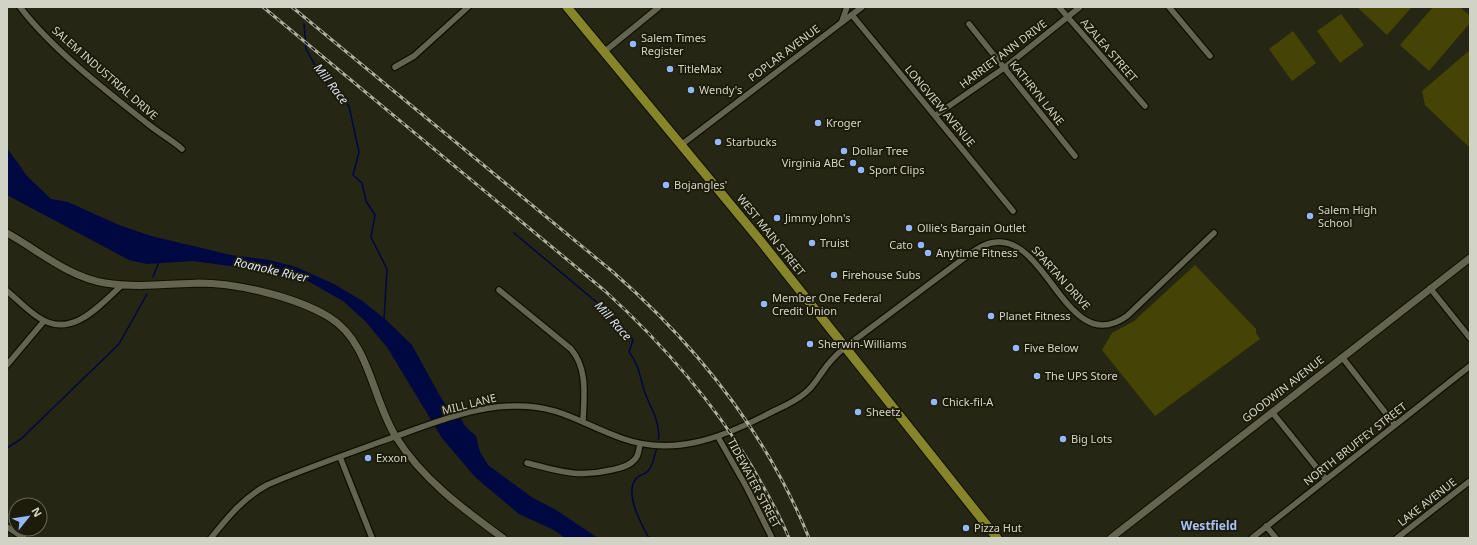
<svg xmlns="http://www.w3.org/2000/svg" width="1477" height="545" font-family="'Noto Sans',sans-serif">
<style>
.green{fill:#454404}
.water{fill:#000842}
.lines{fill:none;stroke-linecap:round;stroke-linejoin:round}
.stream{stroke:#000842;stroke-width:1.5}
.minor-casing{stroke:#0f0f01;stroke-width:8}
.tertiary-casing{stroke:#0f0f01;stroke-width:9}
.primary-casing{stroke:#0f0f01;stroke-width:11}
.minor{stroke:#646450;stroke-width:5.5}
.tertiary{stroke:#646450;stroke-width:7}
.primary{stroke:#87852a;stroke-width:9}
.rail-casing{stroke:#afb0a3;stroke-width:3}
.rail{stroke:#1d1c0b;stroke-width:1.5;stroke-dasharray:4.5;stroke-linecap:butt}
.poi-dot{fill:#94b7fd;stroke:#1d1c0b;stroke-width:1.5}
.labels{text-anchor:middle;stroke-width:4;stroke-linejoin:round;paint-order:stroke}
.poi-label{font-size:11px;fill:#d2d3c7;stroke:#1d1c0b;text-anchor:start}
.street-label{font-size:11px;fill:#d2d3c7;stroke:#1d1c0b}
.water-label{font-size:12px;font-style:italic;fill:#d7e1f3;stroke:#1d1c0b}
.neighbourhood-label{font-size:12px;font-weight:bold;fill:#a7c1f6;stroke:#1d1c0b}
</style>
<rect width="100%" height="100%" fill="#262614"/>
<path class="green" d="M1357,7H1412L1387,35Z
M1433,7H1460L1470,16V23L1429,71L1400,45Z
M1341,14L1364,45L1340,63L1317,31Z
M1293,31L1316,63L1292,81L1269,49Z
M1470,50V148L1425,105L1422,91Z
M1195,265L1256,329V333L1260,339L1155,416L1102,350L1112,333L1134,321Z"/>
<path class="water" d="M7,148L27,176L51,199L68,202L119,225L151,236L231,255L269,260L296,267L334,284L361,300L385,319L412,345L440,396L446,405L457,412L465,426L476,436L480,452L488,465L533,498L556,510L598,538H565L554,530L519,514L475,477L442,438L387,347L365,321L343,301L306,280L230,266L193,261L147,264L129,260L7,195Z"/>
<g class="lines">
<path class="stream" d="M304,24L306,49L322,78L349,106L359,152L353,175L362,183L366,201L375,215L371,237L387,269L384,319
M514,233L600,305L633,340L629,352C638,363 640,376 644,390C650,408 658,415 659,437L658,439
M153,277L159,262
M7,448L21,439L119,344L147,294
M649,538C641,524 625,495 635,480C638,475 644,475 648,471C653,467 654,455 657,448"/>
<g class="minor-casing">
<path id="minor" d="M20,7C52,49 106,91 148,124C159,133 172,140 182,149
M1059,7L1145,106
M1169,7L1210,56
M852,15L1013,211
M842,21L847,7
M969,24L1075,156
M604,52L659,7
M395,67L414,56L468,7
M936,115L1004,68L1080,7
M681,145L862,7
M1430,288L1470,338
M499,290L571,349C588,369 584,396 583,421
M7,291C17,299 27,310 38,317C71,340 99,306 122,285
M1342,357L1395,425
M7,365L44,321
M1272,412L1326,479
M718,437L747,488L772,538
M340,457L372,538
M527,463C558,471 579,478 611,470C620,468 630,466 636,458C639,454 639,448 640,444
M1266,526L1276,538
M7,527L24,538
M211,538C228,517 243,498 267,485C304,469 342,456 380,442C421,428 470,406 514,406C560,405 581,424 621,438C673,457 721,438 766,415C779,408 794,403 805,393C813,387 817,379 823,371C829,362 836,355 844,348L968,255C978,248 987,242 999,242C1049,242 1069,358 1127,316L1214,233
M1252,538L1470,366
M1397,538L1470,481"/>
</g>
<g class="tertiary-casing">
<path id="tertiary" d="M7,233C38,250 68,277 105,283C135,288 168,284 199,283C237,283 296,297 329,317C370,342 372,399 396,437C422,479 463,509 503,538
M1111,538L1470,258"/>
</g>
<g class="primary-casing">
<path id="primary" d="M567,7L759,239L997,538"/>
</g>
<use href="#minor" class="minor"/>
<use href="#tertiary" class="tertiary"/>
<use href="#primary" class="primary"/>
<g class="rail-casing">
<path id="rail" d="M263,7L605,291C662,343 711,399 751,465C765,489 779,513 789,538
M292,7L613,272C696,345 767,434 809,538"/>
</g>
<use href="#rail" class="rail"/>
</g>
<g class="poi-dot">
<circle cx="633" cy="44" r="4"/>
<circle cx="670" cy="69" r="4"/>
<circle cx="691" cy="90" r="4"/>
<circle cx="818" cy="123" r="4"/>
<circle cx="718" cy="142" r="4"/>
<circle cx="844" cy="151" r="4"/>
<circle cx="853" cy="163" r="4"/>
<circle cx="861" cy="170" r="4"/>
<circle cx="666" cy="185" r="4"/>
<circle cx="1310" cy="216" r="4"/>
<circle cx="777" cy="218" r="4"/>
<circle cx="909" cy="228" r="4"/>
<circle cx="812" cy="243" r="4"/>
<circle cx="921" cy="245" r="4"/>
<circle cx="928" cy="253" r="4"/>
<circle cx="834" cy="275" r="4"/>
<circle cx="764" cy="304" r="4"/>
<circle cx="991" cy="316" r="4"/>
<circle cx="810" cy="344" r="4"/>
<circle cx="1016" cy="348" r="4"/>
<circle cx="1037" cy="376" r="4"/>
<circle cx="934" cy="402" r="4"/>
<circle cx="858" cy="412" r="4"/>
<circle cx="1063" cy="439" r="4"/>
<circle cx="368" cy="458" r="4"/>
<circle cx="966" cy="528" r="4"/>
</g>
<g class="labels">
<g class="poi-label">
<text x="641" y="42">Salem Times<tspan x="641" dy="13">Register</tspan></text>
<text x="678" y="73">TitleMax</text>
<text x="699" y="94">Wendy's</text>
<text x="826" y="127">Kroger</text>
<text x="726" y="146">Starbucks</text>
<text x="852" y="155">Dollar Tree</text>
<text x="845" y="167" text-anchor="end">Virginia ABC</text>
<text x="869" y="174">Sport Clips</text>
<text x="674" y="189">Bojangles'</text>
<text x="1318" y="214">Salem High<tspan x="1318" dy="13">School</tspan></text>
<text x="785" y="222">Jimmy John's</text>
<text x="917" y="232">Ollie's Bargain Outlet</text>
<text x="820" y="247">Truist</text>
<text x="913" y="249" text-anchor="end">Cato</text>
<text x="936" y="257">Anytime Fitness</text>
<text x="842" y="279">Firehouse Subs</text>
<text x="772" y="302">Member One Federal<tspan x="772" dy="13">Credit Union</tspan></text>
<text x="999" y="320">Planet Fitness</text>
<text x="818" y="348">Sherwin-Williams</text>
<text x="1024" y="352">Five Below</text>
<text x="1045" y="380">The UPS Store</text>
<text x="942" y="406">Chick-fil-A</text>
<text x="866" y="416">Sheetz</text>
<text x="1071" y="443">Big Lots</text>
<text x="376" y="462">Exxon</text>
<text x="974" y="532">Pizza Hut</text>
</g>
<g class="street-label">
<text transform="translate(1109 50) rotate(49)" y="4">AZALEA STREET</text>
<text transform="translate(784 53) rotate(-37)" y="4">POPLAR AVENUE</text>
<text transform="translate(1003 54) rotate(-37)" y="4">HARRIET ANN DRIVE</text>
<text transform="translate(105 73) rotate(41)" y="4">SALEM INDUSTRIAL DRIVE</text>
<text transform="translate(1037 93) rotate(51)" y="4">KATHRYN LANE</text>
<text transform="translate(940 106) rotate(50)" y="4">LONGVIEW AVENUE</text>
<text transform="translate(771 235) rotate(51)" y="4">WEST MAIN STREET</text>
<text transform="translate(1061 278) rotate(48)" y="4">SPARTAN DRIVE</text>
<text transform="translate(1283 389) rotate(-38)" y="4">GOODWIN AVENUE</text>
<text transform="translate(469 404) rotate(-14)" y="4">MILL LANE</text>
<text transform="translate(1355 444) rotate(-38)" y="4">NORTH BRUFFEY STREET</text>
<text transform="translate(754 483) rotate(62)" y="4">TIDEWATER STREET</text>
<text transform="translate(1427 502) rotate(-38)" y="4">LAKE AVENUE</text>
</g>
<g class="water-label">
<text transform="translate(331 84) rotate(52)" y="4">Mill Race</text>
<text transform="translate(271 270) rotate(13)" y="4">Roanoke River</text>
<text transform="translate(613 321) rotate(48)" y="4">Mill Race</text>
</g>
<g class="neighbourhood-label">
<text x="1209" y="530">Westfield</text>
</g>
</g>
<rect width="1477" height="545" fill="none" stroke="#d2d3c7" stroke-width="16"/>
<g transform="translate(28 517) rotate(60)"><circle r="19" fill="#1d1c0b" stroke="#656556"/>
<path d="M0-3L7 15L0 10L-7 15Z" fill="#94b7fd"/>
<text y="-6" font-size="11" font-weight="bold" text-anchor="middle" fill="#d2d3c7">N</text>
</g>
</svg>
